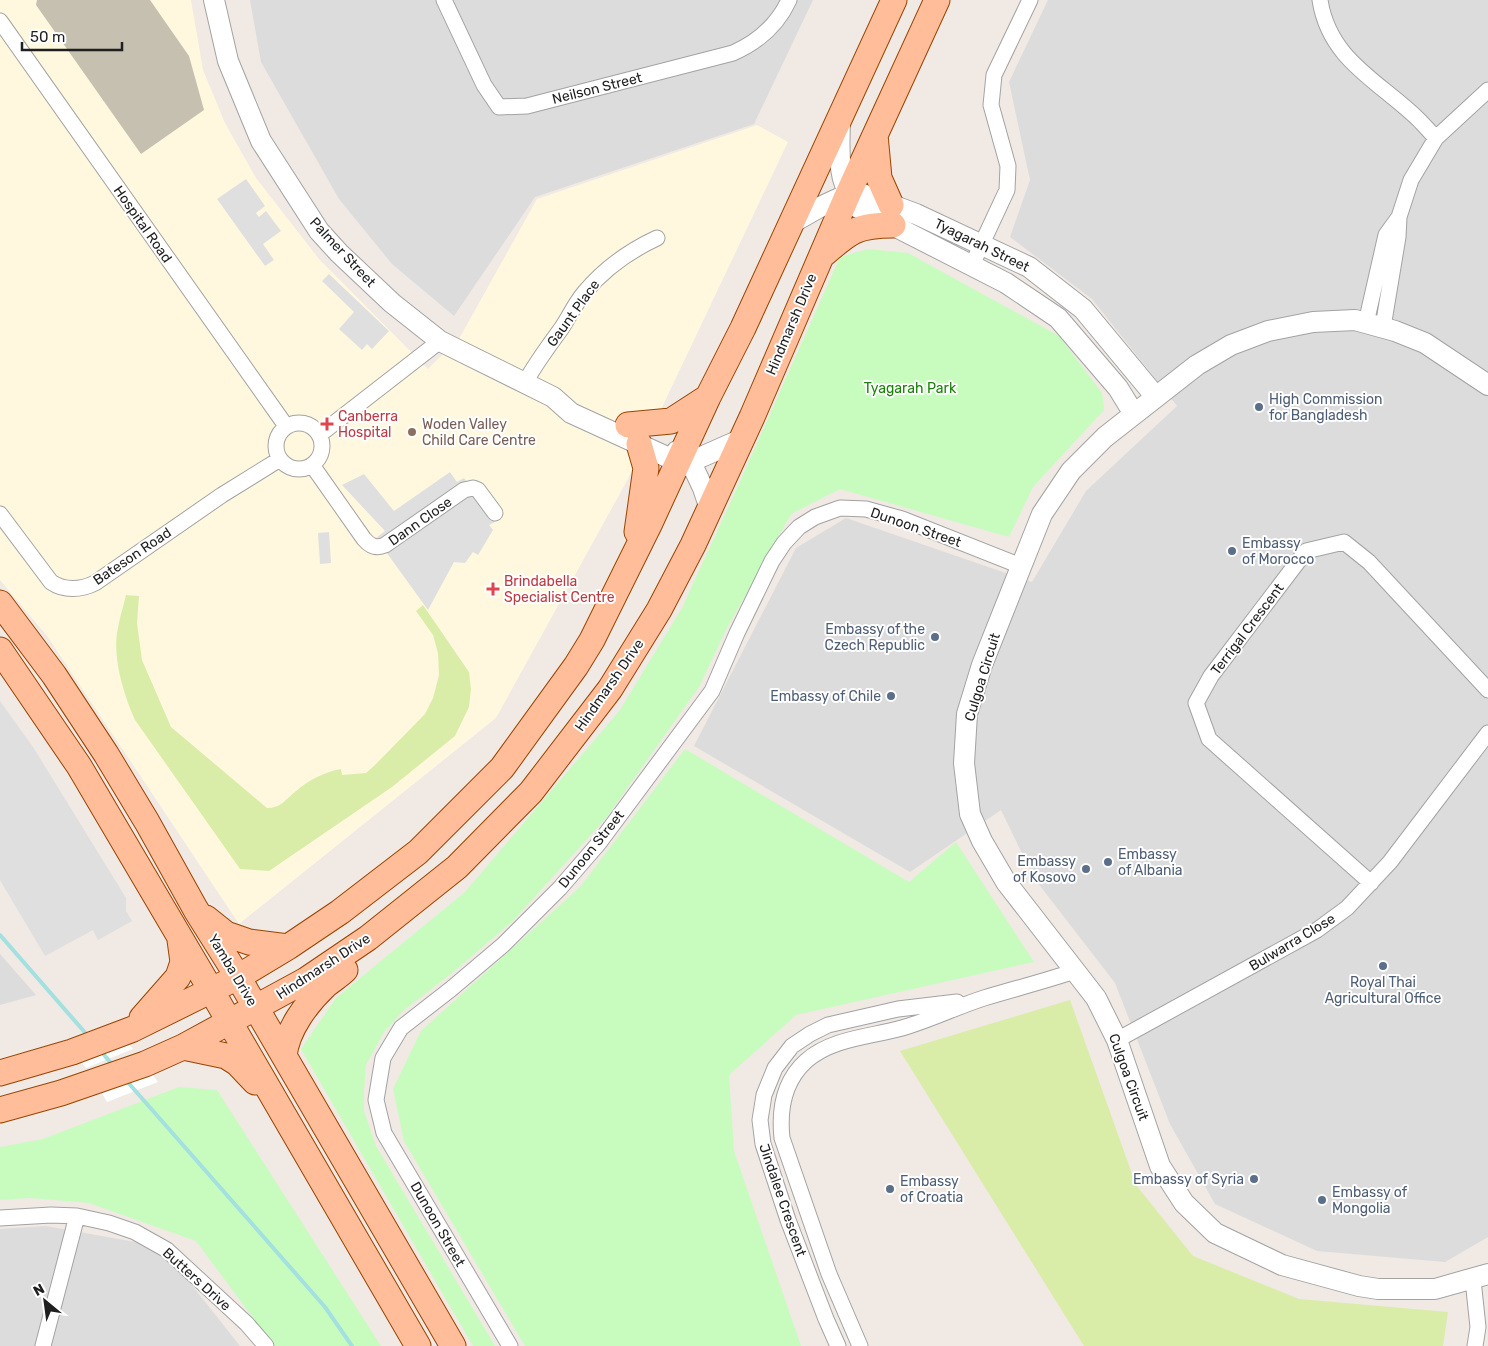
<svg xmlns="http://www.w3.org/2000/svg" width="1488" height="1346" font-family="Rubik,sans-serif">
<style>
.residential{fill:#dddcdc}
.education{fill:#fff8de}
.construction{fill:#c5c0af}
.grass{fill:#d9eda8}
.park{fill:#c8fcbf}
.parking{fill:#dfdfdf}
.pier{fill:#fff}
.lines{fill:none;stroke-linecap:round;stroke-linejoin:round}
.stream{stroke:#a3e0e0;stroke-width:4}
.minor-casing{stroke:#a3a3a3;stroke-width:17}
.tertiary-casing{stroke:#a3a3a3;stroke-width:22}
.primary-casing{stroke:#940;stroke-width:27}
.minor{stroke:#fff;stroke-width:15}
.tertiary{stroke:#fff;stroke-width:20}
.primary{stroke:#ffbd9a;stroke-width:25}
.service-dot{fill:#5c6f8a;stroke:#fff;stroke-width:2}
.health-dot{fill:#e0444e;stroke:#fff;stroke-width:2}
.education-dot{fill:#8d6e63;stroke:#fff;stroke-width:2}
.labels{text-anchor:middle;stroke-width:4;stroke-linejoin:round;paint-order:stroke}
.street-label{font-size:14px;fill:#1f1f1f;stroke:#fff}
.park-label{font-size:14px;fill:#188306;stroke:#fff}
.service-label{font-size:14px;fill:#4e5e75;stroke:#fff;text-anchor:start}
.health-label{font-size:14px;fill:#be3a42;stroke:#fff;text-anchor:start}
.education-label{font-size:14px;fill:#785e54;stroke:#fff;text-anchor:start}
</style>
<rect width="100%" height="100%" fill="#f0e9e4"/>
<path class="residential" d="M250,0H813L754,124L535,197L454,316L392,264L339,199L261,62Z
M1048,0H1488V1237L1445,1262L1317,1251L1215,1204L1170,1124L1115,983L1034,878L1001,810L910,872L694,746L796,548L846,518L1032,582L1086,491L1177,406L1092,299L1010,237L1030,180L1009,82Z
M0,954L36,995L0,1005Z
M46,1226L146,1244L176,1265L240,1346H0V1229Z"/>
<path class="education" d="M0,0H191L203,70L225,123L256,178L319,259L428,369L460,337L537,199L757,125L788,142L628,479L496,718L239,924L47,636L0,580Z"/>
<path class="construction" d="M37,0H150L189,56L204,110L141,154L36,5Z"/>
<path class="grass" d="M126,595L139,596L137,623L142,660L171,727L267,808C281,808 285,800 296,791C309,780 324,772 341,769L342,775L366,773L375,765L425,714L433,698L439,675L438,653L433,635L416,611L423,605L469,672L471,689L469,707L455,736L392,787L269,871L240,869L135,720C124,696 113,659 117,633C119,620 123,607 126,595Z
M1070,1000L1136,1185L1193,1256L1299,1299L1448,1312L1443,1346H1084L900,1051Z"/>
<path class="park" d="M868,249L908,253L1059,336L1102,393L1104,410L1033,487L1009,537L840,489L791,514L726,630L699,687L606,818L513,921L452,973L403,1011L384,1032L366,1065L364,1091V1111L376,1146L495,1346H473L301,1049L336,998L465,892L620,710L682,608L737,488L840,257Z
M685,749L909,882L956,842L1034,962L796,1015L729,1075L734,1151L801,1346H525L404,1141L393,1089L421,1031L580,887Z
M179,1087L217,1090L381,1346H274L196,1241L89,1203L31,1198L0,1200V1147L43,1139Z"/>
<path class="parking" d="M246,179L265,206L256,213L259,217L266,211L281,231L263,244L274,260L265,266L217,199Z
M329,274L389,331L372,349L367,344L362,350L339,329L354,312L322,281Z
M450,472L457,482L464,478L495,522L489,525L493,530L478,555L473,552L465,563L454,562L428,610L376,538L385,531L342,485L364,474L394,511Z
M329,532L331,563L320,564L318,533Z
M0,701L33,747L126,898V911L132,921L98,940L93,930L45,956L0,880Z"/>
<path class="pier" d="M111,1023L133,1049L86,1068L62,1041Z
M145,1064L158,1082L107,1102L92,1076Z"/>
<g class="lines">
<path class="stream" d="M0,935L88,1036
M101,1051L114,1067
M125,1079L325,1307L352,1346"/>
<g class="minor-casing">
<path id="minor" d="M444,0L484,85L499,107L527,106L733,53C758,42 777,26 789,0
M1320,0C1329,60 1379,81 1418,119C1424,125 1430,132 1436,138
M0,21L286,426
M972,265L1007,190L1008,166L991,105L994,75L1030,0
M1366,323L1386,235L1399,217L1411,180L1436,138L1488,90
M1383,327L1398,237L1399,217
M525,383C535,364 548,347 561,329C569,317 575,304 584,293C604,269 629,251 657,238
M276 446a23 23 0 1 1 46 0a23 23 0 1 1-46 0Z
M319,435L440,341
M312,465L364,539C370,546 376,549 385,545L464,490L473,488L478,490L495,513
M0,514L51,582C64,591 81,590 95,583L222,495L280,459
M1371,883L1209,739L1196,703L1211,676L1306,551L1344,542L1369,562L1488,690
M1117,1040L1317,930L1347,908L1390,862L1488,733
M0,1218L51,1215L77,1216L109,1223L135,1232L167,1250L247,1324L266,1346
M1473,1280L1478,1327L1475,1346
M43,1346L77,1216
M510,1346L384,1133L376,1100L383,1058L401,1028L451,989L503,945L560,888L599,843L712,691L737,633L772,561L784,543L799,527L815,517L840,508L866,509L902,519L1021,566
M838,1346L826,1319L788,1220L763,1144L760,1120L764,1095L775,1068L792,1046L810,1034L828,1025L898,1009L957,1002
M860,1346L829,1274L782,1138C779,1110 784,1081 806,1061C832,1038 870,1037 902,1028C930,1020 956,1007 984,998C1014,989 1045,981 1075,971"/>
</g>
<g class="tertiary-casing">
<path id="tertiary" d="M214,0L228,61L261,141L319,231L339,253L392,303L440,341L553,397L571,413L667,457L699,458L742,439
M840,121C839,152 837,178 855,206L1006,283L1058,318L1118,388L1134,414
M790,224L820,207L848,194H862L916,214L1029,267L1083,309L1156,397
M1488,385L1425,343L1395,331L1355,320L1313,322L1268,331L1231,345L1197,365L1105,437L1071,471L1042,514L982,665L967,714L964,763L970,814L982,841L1006,882L1096,998L1117,1040L1160,1166L1184,1203L1215,1233L1282,1265L1359,1286L1378,1289H1435L1488,1274
M677,451L695,471L703,488L710,509"/>
</g>
<g class="primary-casing">
<path id="primary" d="M875,135L879,178L891,205
M824,254C850,231 857,225 893,225
M628,425L671,421L708,397
M637,532L646,468L639,444
M0,603L54,675L106,754L147,822L196,910L238,977L453,1346
M0,650L79,766L211,990L418,1346
M206,918L226,934L249,942L288,947
M142,1018L178,977L183,962L180,940
M183,1047L226,1056L237,1063L255,1082
M284,1056C287,1029 307,1003 326,985C332,980 339,976 345,970
M0,1073L72,1052L133,1029L238,977L288,947L340,912L418,852L502,768L576,666L592,640L649,525L708,397L743,328L894,0
M0,1110L61,1093L145,1064L183,1047L306,980L368,938L457,867L531,792L610,689L659,610L693,545L752,417L848,194L937,0"/>
</g>
<use href="#minor" class="minor"/>
<use href="#tertiary" class="tertiary"/>
<use href="#primary" class="primary"/>
</g>
<g class="service-dot">
<circle cx="1259" cy="407" r="5"/>
<circle cx="1232" cy="551" r="5"/>
<circle cx="935" cy="637" r="5"/>
<circle cx="891" cy="696" r="5"/>
<circle cx="1108" cy="862" r="5"/>
<circle cx="1086" cy="869" r="5"/>
<circle cx="1383" cy="966" r="5"/>
<circle cx="1254" cy="1179" r="5"/>
<circle cx="890" cy="1189" r="5"/>
<circle cx="1322" cy="1200" r="5"/>
</g>
<g class="health-dot">
<path d="M324.5 416.5h5v5h5v5h-5v5h-5v-5h-5v-5h5z"/>
<path d="M490.5 581.5h5v5h5v5h-5v5h-5v-5h-5v-5h5z"/>
</g>
<circle class="education-dot" cx="412" cy="432" r="5"/>
<g class="labels">
<g class="street-label">
<text transform="translate(597 88) rotate(-14)" y="5">Neilson Street</text>
<text transform="translate(143 224) rotate(55)" y="5">Hospital Road</text>
<text transform="translate(982 245) rotate(26)" y="5">Tyagarah Street</text>
<text transform="translate(343 252) rotate(47)" y="5">Palmer Street</text>
<text transform="translate(573 313) rotate(-54)" y="5">Gaunt Place</text>
<text transform="translate(791 324) rotate(-67)" y="5">Hindmarsh Drive</text>
<text transform="translate(420 521) rotate(-35)" y="5">Dann Close</text>
<text transform="translate(916 527) rotate(19)" y="5">Dunoon Street</text>
<text transform="translate(132 556) rotate(-34)" y="5">Bateson Road</text>
<text transform="translate(1247 629) rotate(-53)" y="5">Terrigal Crescent</text>
<text transform="translate(982 677) rotate(-73)" y="5">Culgoa Circuit</text>
<text transform="translate(609 685) rotate(-55)" y="5">Hindmarsh Drive</text>
<text transform="translate(591 849) rotate(-51)" y="5">Dunoon Street</text>
<text transform="translate(1292 942) rotate(-31)" y="5">Bulwarra Close</text>
<text transform="translate(323 966) rotate(-33)" y="5">Hindmarsh Drive</text>
<text transform="translate(233 970) rotate(59)" y="5">Yamba Drive</text>
<text transform="translate(1129 1077) rotate(70)" y="5">Culgoa Circuit</text>
<text transform="translate(783 1200) rotate(71)" y="5">Jindalee Crescent</text>
<text transform="translate(438 1224) rotate(60)" y="5">Dunoon Street</text>
<text transform="translate(197 1279) rotate(42)" y="5">Butters Drive</text>
</g>
<g class="park-label">
<text x="910" y="393">Tyagarah Park</text>
</g>
<g class="service-label">
<text x="1269" y="404">High Commission<tspan x="1269" dy="16">for Bangladesh</tspan></text>
<text x="1242" y="548">Embassy<tspan x="1242" dy="16">of Morocco</tspan></text>
<text x="925" y="634" text-anchor="end">Embassy of the<tspan x="925" dy="16">Czech Republic</tspan></text>
<text x="881" y="701" text-anchor="end">Embassy of Chile</text>
<text x="1118" y="859">Embassy<tspan x="1118" dy="16">of Albania</tspan></text>
<text x="1076" y="866" text-anchor="end">Embassy<tspan x="1076" dy="16">of Kosovo</tspan></text>
<text x="1383" y="987" text-anchor="middle">Royal Thai<tspan x="1383" dy="16">Agricultural Office</tspan></text>
<text x="1244" y="1184" text-anchor="end">Embassy of Syria</text>
<text x="900" y="1186">Embassy<tspan x="900" dy="16">of Croatia</tspan></text>
<text x="1332" y="1197">Embassy of<tspan x="1332" dy="16">Mongolia</tspan></text>
</g>
<g class="health-label">
<text x="338" y="421">Canberra<tspan x="338" dy="16">Hospital</tspan></text>
<text x="504" y="586">Brindabella<tspan x="504" dy="16">Specialist Centre</tspan></text>
</g>
<g class="education-label">
<text x="422" y="429">Woden Valley<tspan x="422" dy="16">Child Care Centre</tspan></text>
</g>
</g>
<g transform="translate(45 1301) rotate(331)" stroke="#ffffff" stroke-width="4" paint-order="stroke">
<path d="M0-4L9 19L0 12L-9 19Z" fill="#1f1f1f"/>
<text y="-8" font-size="14" font-weight="bold" text-anchor="middle" fill="#1f1f1f">N</text>
</g>
<path d="M22 42v8h100v-8" fill="none" stroke="#1f1f1f" stroke-width="2.5"/>
<text x="30" y="42" font-size="15" fill="#1f1f1f" stroke="#ffffff" stroke-width="4" paint-order="stroke">50 m</text>
</svg>
